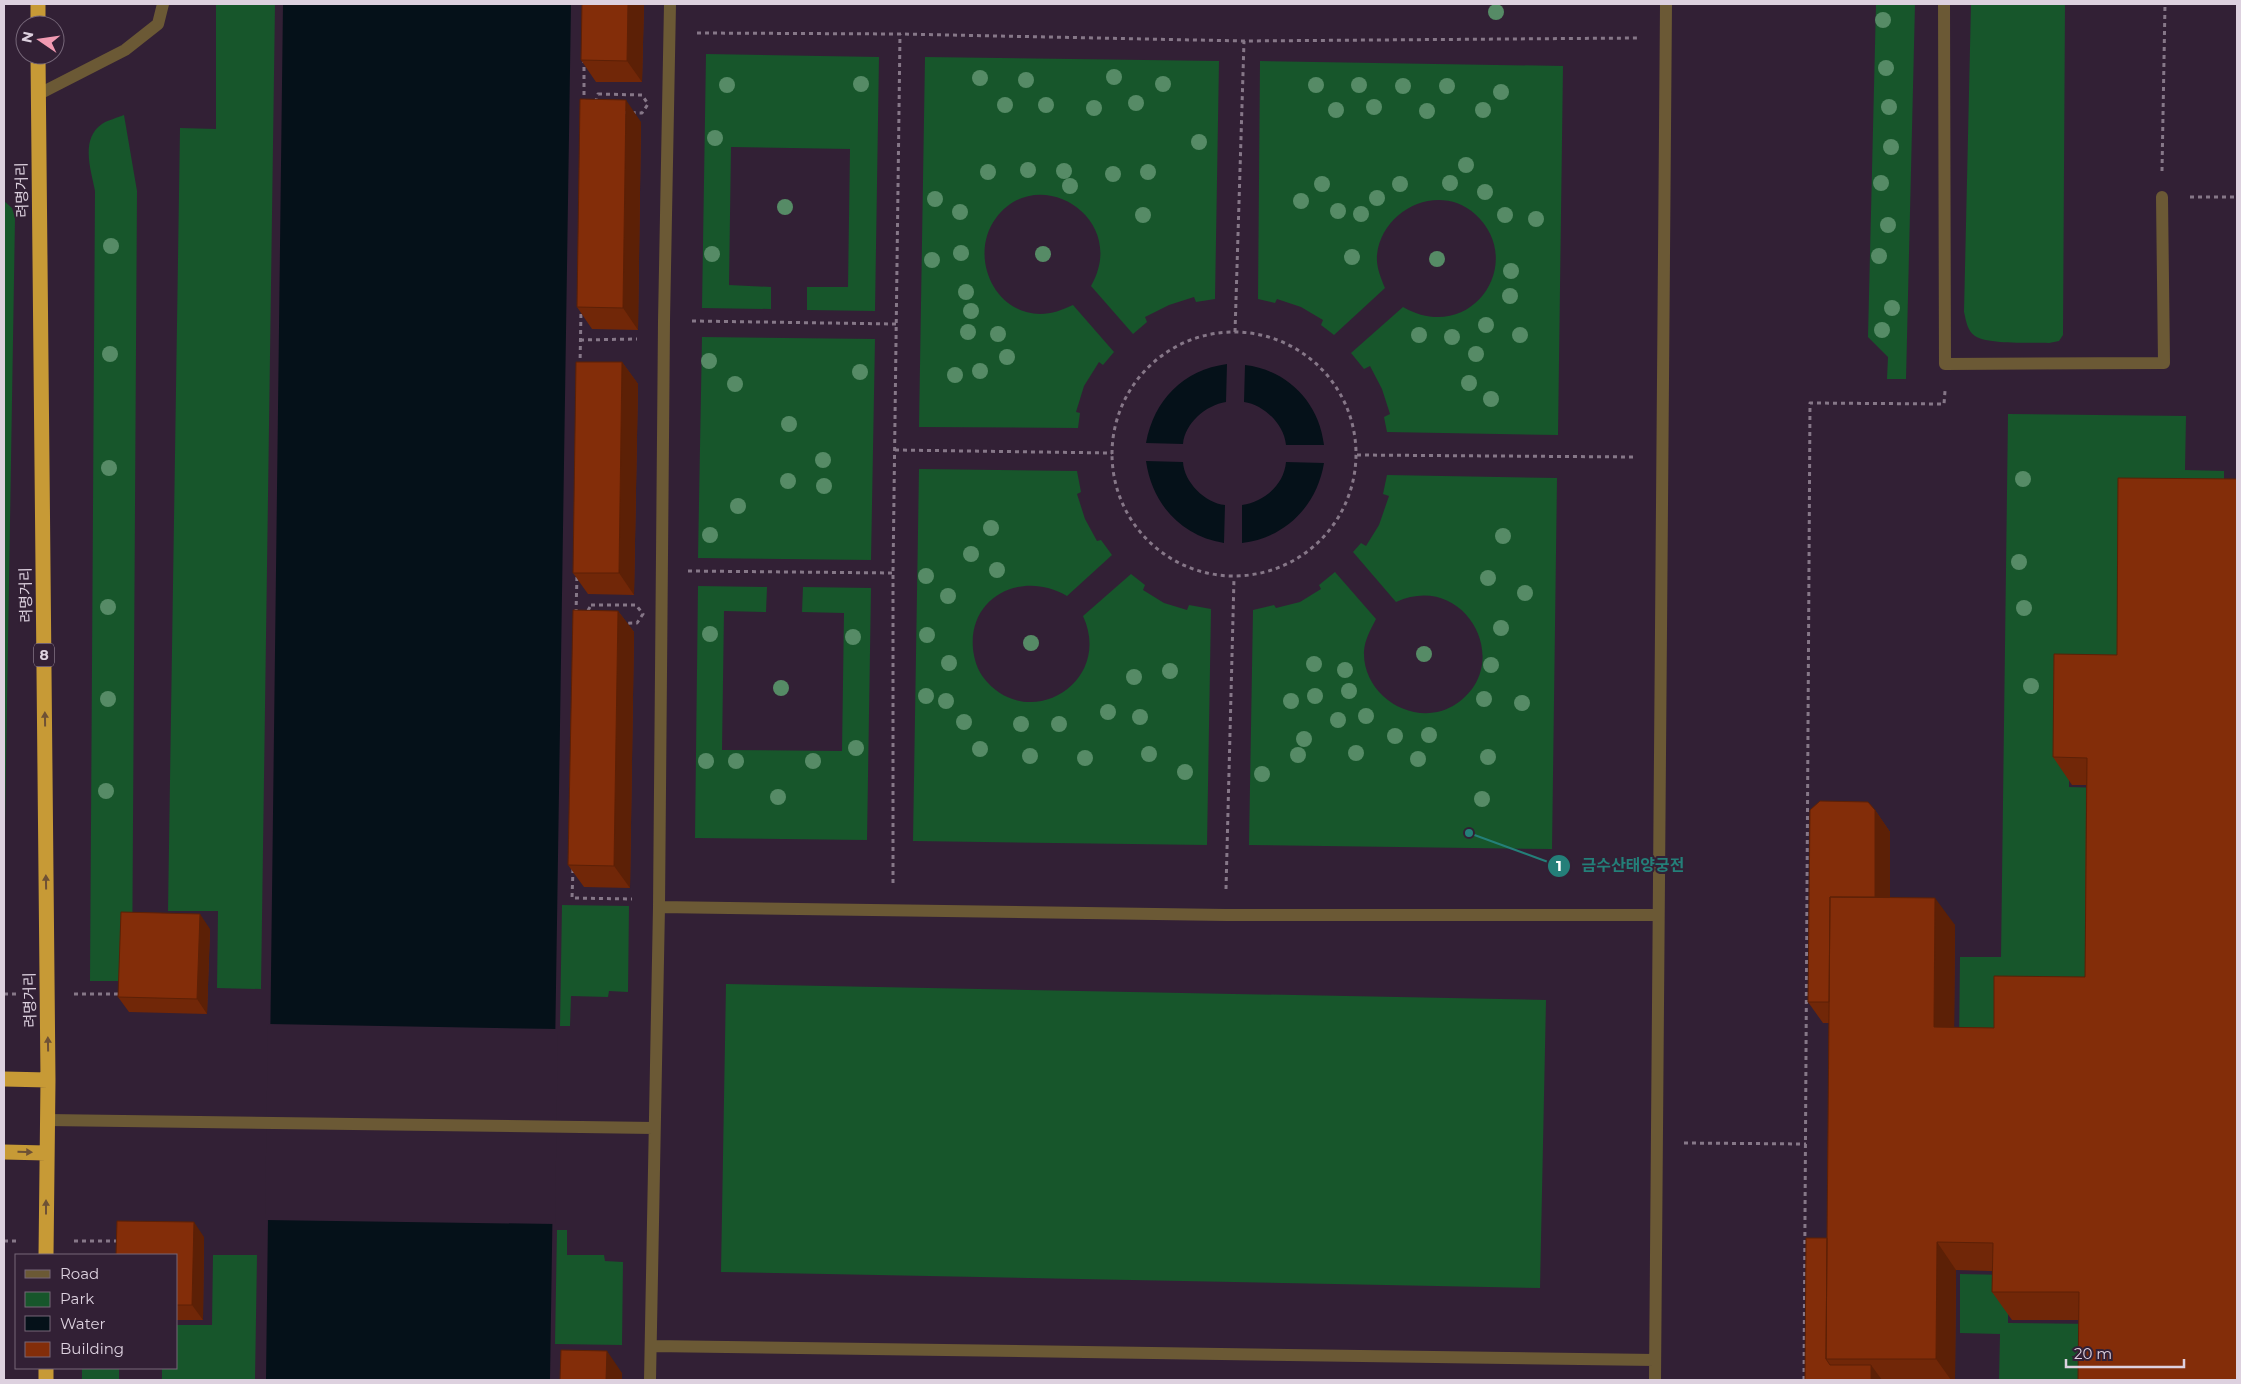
<svg xmlns="http://www.w3.org/2000/svg" width="2241" height="1384" font-family="Montserrat,'Noto Sans KR',sans-serif">
<style>
.green{fill:#17562b}
.water{fill:#051119}
.pier{fill:#322035}
.lines{fill:none;stroke-linecap:round;stroke-linejoin:round}
.path{stroke:#867788;stroke-width:3;stroke-dasharray:4 4;stroke-linecap:butt}
.minor{stroke:#6b5935;stroke-width:12}
.highway{stroke:#c79a36;stroke-width:15}
.tree{fill:#568b66}
.wall{fill:#712708}
.shaded-wall{fill:#5c2006}
.building{fill:#832d09;stroke:#5c2006}
.oneway{fill:#6e5135}
.labels{text-anchor:middle;stroke-width:4;stroke-linejoin:round;paint-order:stroke}
.shield{fill:#322035;stroke:#aa9cac;stroke-width:1}
.shield-label{font-size:14px;font-weight:bold;fill:#ddd1df}
.street-label{font-size:15px;fill:#ddd1df;stroke:#322035}
.leader{fill:none;stroke:#247f79;stroke-width:2}
.callout-dot{fill:#247f79;stroke:#322035;stroke-width:2}
.mark-label{font-size:15px;text-anchor:middle;font-weight:bold;fill:#fff}
.callout-label{font-size:16px;text-anchor:middle;font-weight:bold;fill:#247f79;stroke:#322035;stroke-width:4;stroke-linejoin:round;paint-order:stroke}
</style>
<rect width="100%" height="100%" fill="#322035"/>
<path class="green" d="M216,4H275L261,989L217,988L218,911H168L180,128L216,129Z
M1876,4H1915L1906,379H1887L1888,357L1868,337Z
M1971,4H2065L2063,335L2059,341L2049,343C2032,342 1989,345 1975,336C1967,331 1966,320 1964,312Z
M706,54L879,57L875,311L807,310V287H848L850,149L731,147L729,285L771,287V309L702,308Z
M925,57L1219,61L1215,299L1196,302L1194,297L1169,305L1145,317L1147,322L1133,334L1091,286C1130,218 1038,161 996,218C969,254 992,313 1040,314C1052,314 1062,310 1073,305L1114,352L1103,365L1099,362L1084,386L1076,412L1080,413L1078,428L919,427Z
M1260,61L1563,66L1558,435L1387,432L1384,417L1390,414L1382,389L1370,366L1364,369L1351,353L1403,307C1471,346 1528,262 1475,214C1439,182 1382,209 1377,255C1376,267 1381,278 1385,288L1334,335L1321,325L1323,320L1301,307L1277,299L1275,303L1258,299Z
M124,115L137,191L132,981H90L95,191C91,170 80,139 102,124C108,120 117,118 124,115Z
M4,201L12,208L15,218L4,886Z
M702,337L875,339L871,560L698,558Z
M2008,414L2186,416L2185,470L2224,471V503L2132,678L2070,677L2069,787L2102,788L2100,1000L2007,1051L1959,1050L1960,957H2001Z
M919,469L1077,471L1081,492L1077,494L1085,519L1097,541L1101,540L1112,555L1067,596C1024,570 968,595 973,649C974,658 977,669 983,677C1027,735 1114,683 1083,616L1131,574L1145,585L1143,590L1164,603L1187,610L1189,605L1211,609L1207,845L913,841Z
M1387,475L1557,478L1552,849L1249,845L1253,610L1274,605L1276,608L1300,602L1321,589L1319,585L1335,572L1376,619C1371,629 1365,639 1364,651C1362,697 1417,730 1456,704C1516,664 1465,570 1396,602L1353,552L1361,543L1366,546L1379,525L1389,496L1383,494Z
M698,586L767,587L766,612L724,611L722,750L842,751L844,613L802,612L803,587L871,588L867,840L695,838Z
M562,905L629,906L628,992L609,991L608,997L571,996L570,1026H560Z
M726,984L1546,1000L1540,1288L721,1272Z
M557,1230H567V1255H604L605,1261L623,1262L622,1345L555,1344Z
M213,1255H257L255,1380H162V1368H176V1325H212Z
M1960,1274L2008,1275V1323L2095,1324V1380H1999L2000,1334L1960,1333Z
M82,1368H119V1380H82Z"/>
<path class="water" d="M283,4H571L550,1380H266Z
M1227,364L1226,402C1206,405 1185,423 1183,444L1146,443C1154,400 1183,370 1227,364Z
M1245,365C1287,370 1319,402 1324,445H1286C1284,424 1264,405 1244,402Z
M1146,461L1183,462C1184,482 1205,503 1225,505L1224,543C1181,536 1152,504 1146,461Z
M1286,462L1324,463C1317,506 1285,538 1242,543V505C1264,502 1284,485 1286,462Z"/>
<path class="pier" d="M268,1024L558,1029L555,1224L265,1220Z"/>
<g class="lines">
<path class="path" d="M697,33L900,34L1244,41L1638,38
M598,94L642,95L648,104L642,113L598,112L595,103Z
M584,103V62
M2162,171L2165,4
M2190,197H2237
M692,321L896,324
M1112 454a122 122 0 1 1 244 0a122 122 0 1 1-244 0Z
M1235,332L1244,41
M580,340L637,339
M580,366L581,310
M895,450L1112,453
M1357,455L1636,457
M688,571L893,573
M591,605H636L643,614L637,623L592,624L586,614Z
M576,613L577,575
M573,869L572,898L632,899
M893,883V573L900,34
M1226,889L1234,578
M4,994H18
M74,994H121
M1684,1143L1806,1144
M4,1241H18
M74,1241H121
M1804,1380L1810,403L1944,404L1945,391"/>
<path class="minor" d="M1944,4L1945,364L2164,363L2162,197
M39,94L125,50L158,24L163,4
M659,907L1226,915H1658
M47,1120L654,1128
M652,1346L1655,1360
M650,1380L659,907L664,321L670,4
M1655,1380L1666,4"/>
<path class="highway" d="M38,4V25
M38,55L48,1080L46,1255
M4,1079L48,1080
M4,1152L46,1153
M46,1380V1368"/>
</g>
<g class="tree">
<circle cx="1496" cy="12" r="8"/>
<circle cx="1883" cy="20" r="8"/>
<circle cx="1886" cy="68" r="8"/>
<circle cx="1114" cy="77" r="8"/>
<circle cx="980" cy="78" r="8"/>
<circle cx="1026" cy="80" r="8"/>
<circle cx="861" cy="84" r="8"/>
<circle cx="1163" cy="84" r="8"/>
<circle cx="727" cy="85" r="8"/>
<circle cx="1316" cy="85" r="8"/>
<circle cx="1359" cy="85" r="8"/>
<circle cx="1403" cy="86" r="8"/>
<circle cx="1447" cy="86" r="8"/>
<circle cx="1501" cy="92" r="8"/>
<circle cx="1136" cy="103" r="8"/>
<circle cx="1005" cy="105" r="8"/>
<circle cx="1046" cy="105" r="8"/>
<circle cx="1374" cy="107" r="8"/>
<circle cx="1889" cy="107" r="8"/>
<circle cx="1094" cy="108" r="8"/>
<circle cx="1336" cy="110" r="8"/>
<circle cx="1483" cy="110" r="8"/>
<circle cx="1427" cy="111" r="8"/>
<circle cx="715" cy="138" r="8"/>
<circle cx="1199" cy="142" r="8"/>
<circle cx="1891" cy="147" r="8"/>
<circle cx="1466" cy="165" r="8"/>
<circle cx="1028" cy="170" r="8"/>
<circle cx="1064" cy="171" r="8"/>
<circle cx="988" cy="172" r="8"/>
<circle cx="1148" cy="172" r="8"/>
<circle cx="1113" cy="174" r="8"/>
<circle cx="1450" cy="183" r="8"/>
<circle cx="1881" cy="183" r="8"/>
<circle cx="1322" cy="184" r="8"/>
<circle cx="1400" cy="184" r="8"/>
<circle cx="1070" cy="186" r="8"/>
<circle cx="1485" cy="192" r="8"/>
<circle cx="1377" cy="198" r="8"/>
<circle cx="935" cy="199" r="8"/>
<circle cx="1301" cy="201" r="8"/>
<circle cx="785" cy="207" r="8"/>
<circle cx="1338" cy="211" r="8"/>
<circle cx="960" cy="212" r="8"/>
<circle cx="1361" cy="214" r="8"/>
<circle cx="1143" cy="215" r="8"/>
<circle cx="1505" cy="215" r="8"/>
<circle cx="1536" cy="219" r="8"/>
<circle cx="1888" cy="225" r="8"/>
<circle cx="111" cy="246" r="8"/>
<circle cx="961" cy="253" r="8"/>
<circle cx="712" cy="254" r="8"/>
<circle cx="1043" cy="254" r="8"/>
<circle cx="1879" cy="256" r="8"/>
<circle cx="1352" cy="257" r="8"/>
<circle cx="1437" cy="259" r="8"/>
<circle cx="932" cy="260" r="8"/>
<circle cx="1511" cy="271" r="8"/>
<circle cx="966" cy="292" r="8"/>
<circle cx="1510" cy="296" r="8"/>
<circle cx="1892" cy="308" r="8"/>
<circle cx="971" cy="311" r="8"/>
<circle cx="1486" cy="325" r="8"/>
<circle cx="1882" cy="330" r="8"/>
<circle cx="968" cy="332" r="8"/>
<circle cx="998" cy="334" r="8"/>
<circle cx="1419" cy="335" r="8"/>
<circle cx="1520" cy="335" r="8"/>
<circle cx="1452" cy="337" r="8"/>
<circle cx="110" cy="354" r="8"/>
<circle cx="1476" cy="354" r="8"/>
<circle cx="1007" cy="357" r="8"/>
<circle cx="709" cy="361" r="8"/>
<circle cx="980" cy="371" r="8"/>
<circle cx="860" cy="372" r="8"/>
<circle cx="955" cy="375" r="8"/>
<circle cx="1469" cy="383" r="8"/>
<circle cx="735" cy="384" r="8"/>
<circle cx="1491" cy="399" r="8"/>
<circle cx="789" cy="424" r="8"/>
<circle cx="823" cy="460" r="8"/>
<circle cx="109" cy="468" r="8"/>
<circle cx="2023" cy="479" r="8"/>
<circle cx="788" cy="481" r="8"/>
<circle cx="824" cy="486" r="8"/>
<circle cx="738" cy="506" r="8"/>
<circle cx="991" cy="528" r="8"/>
<circle cx="710" cy="535" r="8"/>
<circle cx="1503" cy="536" r="8"/>
<circle cx="971" cy="554" r="8"/>
<circle cx="2019" cy="562" r="8"/>
<circle cx="997" cy="570" r="8"/>
<circle cx="926" cy="576" r="8"/>
<circle cx="1488" cy="578" r="8"/>
<circle cx="1525" cy="593" r="8"/>
<circle cx="948" cy="596" r="8"/>
<circle cx="108" cy="607" r="8"/>
<circle cx="2024" cy="608" r="8"/>
<circle cx="1501" cy="628" r="8"/>
<circle cx="710" cy="634" r="8"/>
<circle cx="927" cy="635" r="8"/>
<circle cx="853" cy="637" r="8"/>
<circle cx="1031" cy="643" r="8"/>
<circle cx="1424" cy="654" r="8"/>
<circle cx="949" cy="663" r="8"/>
<circle cx="1314" cy="664" r="8"/>
<circle cx="1491" cy="665" r="8"/>
<circle cx="1345" cy="670" r="8"/>
<circle cx="1170" cy="671" r="8"/>
<circle cx="1134" cy="677" r="8"/>
<circle cx="2031" cy="686" r="8"/>
<circle cx="781" cy="688" r="8"/>
<circle cx="1349" cy="691" r="8"/>
<circle cx="926" cy="696" r="8"/>
<circle cx="1315" cy="696" r="8"/>
<circle cx="108" cy="699" r="8"/>
<circle cx="1484" cy="699" r="8"/>
<circle cx="946" cy="701" r="8"/>
<circle cx="1291" cy="701" r="8"/>
<circle cx="1522" cy="703" r="8"/>
<circle cx="1108" cy="712" r="8"/>
<circle cx="1366" cy="716" r="8"/>
<circle cx="1140" cy="717" r="8"/>
<circle cx="1338" cy="720" r="8"/>
<circle cx="964" cy="722" r="8"/>
<circle cx="1021" cy="724" r="8"/>
<circle cx="1059" cy="724" r="8"/>
<circle cx="1429" cy="735" r="8"/>
<circle cx="1395" cy="736" r="8"/>
<circle cx="1304" cy="739" r="8"/>
<circle cx="856" cy="748" r="8"/>
<circle cx="980" cy="749" r="8"/>
<circle cx="1356" cy="753" r="8"/>
<circle cx="1149" cy="754" r="8"/>
<circle cx="1298" cy="755" r="8"/>
<circle cx="1030" cy="756" r="8"/>
<circle cx="1488" cy="757" r="8"/>
<circle cx="1085" cy="758" r="8"/>
<circle cx="1418" cy="759" r="8"/>
<circle cx="706" cy="761" r="8"/>
<circle cx="736" cy="761" r="8"/>
<circle cx="813" cy="761" r="8"/>
<circle cx="1185" cy="772" r="8"/>
<circle cx="1262" cy="774" r="8"/>
<circle cx="106" cy="791" r="8"/>
<circle cx="778" cy="797" r="8"/>
<circle cx="1482" cy="799" r="8"/>
</g>
<path class="wall" d="M644,4L642,82H596L581,60Z
M641,122L638,330L592,329L577,307Z
M622,362L638,384L634,595L588,594L573,573Z
M2237,479L2079,1320H2012L1992,1292V1271L1956,1270L1955,1380H1805L1827,1238L1829,1023H1823L1808,1002L1875,810L1890,832V897L1955,925L1954,1027L1994,1028L2085,977L2086,785H2072L2053,757L2117,655Z
M618,611L634,632L630,888L584,887L568,865Z
M210,929L207,1014L129,1012L118,997Z
M204,1237L203,1320H176V1255Z"/>
<path class="shaded-wall" d="M628,4H644L642,82L627,61Z
M626,100L641,122L638,330L623,308Z
M622,362L638,384L634,595L619,573Z
M618,611L634,632L630,888L614,866Z
M1875,810L1890,832V925L1875,903Z
M1935,898L1955,925L1954,1055L1934,1027Z
M200,914L210,929L207,1014L197,999Z
M194,1222L204,1237L203,1320L192,1305Z
M1937,1242L1956,1270L1955,1380H1951L1936,1359Z
M607,1351L622,1373V1380H606Z
M1871,1365L1882,1380H1871Z"/>
<path class="building" d="M582,4H628L627,61L581,60Z
M580,99L626,100L623,308L577,307Z
M576,362H622L619,573H573Z
M2118,478L2237,479V1380H2078L2079,1292H1992L1993,1243L1937,1242L1936,1359H1826L1830,897L1935,898L1934,1027L1994,1028V976L2085,977L2087,758L2053,757L2054,654L2117,655Z
M573,610L618,611L614,866L568,865Z
M1820,801L1868,802L1875,810V897H1830L1829,1002H1808L1810,810Z
M121,912L200,914L197,999L118,997Z
M117,1221L194,1222L192,1305H176V1255H116Z
M1806,1238H1827L1826,1359L1830,1365H1871V1380H1805Z
M561,1350L607,1351L606,1380H560Z"/>
<defs><path id="oneway-solid" d="M-6-.8H1V-3.2L6.5 0L1 3.2V.8H-6Z" transform="scale(1.25)"/></defs>
<g class="oneway">
<use href="#oneway-solid" transform="translate(45 719) rotate(-91)"/>
<use href="#oneway-solid" transform="translate(46 882) rotate(-91)"/>
<use href="#oneway-solid" transform="translate(48 1044) rotate(-91)"/>
<use href="#oneway-solid" transform="translate(25 1152) rotate(1)"/>
<use href="#oneway-solid" transform="translate(46 1207) rotate(-90)"/>
</g>
<g class="labels">
<rect class="shield" x="34" y="643.5" width="20" height="23" rx="4"/>
<g class="shield-label">
<text x="44" y="660">8</text>
</g>
<g class="street-label">
<text transform="translate(22 190) rotate(-91)" y="5">려명거리</text>
<text transform="translate(26 595) rotate(-91)" y="5">려명거리</text>
<text transform="translate(30 1000) rotate(-91)" y="5">려명거리</text>
</g>
</g>
<path class="leader" d="M1469 833L1559 866"/>
<g class="callout-dot">
<circle cx="1469" cy="833" r="5"/>
<circle cx="1559" cy="866" r="12"/>
</g>
<g class="mark-label">
<text x="1559" y="871">1</text>
</g>
<g class="callout-label">
<text x="1633" y="871">금수산태양궁전</text>
</g>
<rect width="2241" height="1384" fill="none" stroke="#ddd1df" stroke-width="10"/>
<rect x="15" y="1254" width="162" height="115" fill="#322035" stroke="#766779"/>
<rect x="25" y="1270" width="25" height="8" fill="#6b5935" stroke="#766779"/>
<text x="60" y="1279" font-size="15" fill="#ddd1df">Road</text>
<rect x="25" y="1292" width="25" height="15" fill="#17562b" stroke="#766779"/>
<text x="60" y="1304" font-size="15" fill="#ddd1df">Park</text>
<rect x="25" y="1316" width="25" height="15" fill="#051119" stroke="#766779"/>
<text x="60" y="1329" font-size="15" fill="#ddd1df">Water</text>
<rect x="25" y="1342" width="25" height="15" fill="#832d09" stroke="#766779"/>
<text x="60" y="1354" font-size="15" fill="#ddd1df">Building</text>
<g transform="translate(40 40) rotate(283)"><circle r="24" fill="#322035" stroke="#766779"/>
<path d="M0-4L9 19L0 12L-9 19Z" fill="#f19ab2"/>
<text y="-8" font-size="14" font-weight="bold" text-anchor="middle" fill="#ddd1df">N</text>
</g>
<path d="M2066 1359v8h118v-8" fill="none" stroke="#ddd1df" stroke-width="2.5"/>
<text x="2074" y="1359" font-size="15" fill="#ddd1df" stroke="#322035" stroke-width="4" paint-order="stroke">20 m</text>
</svg>
